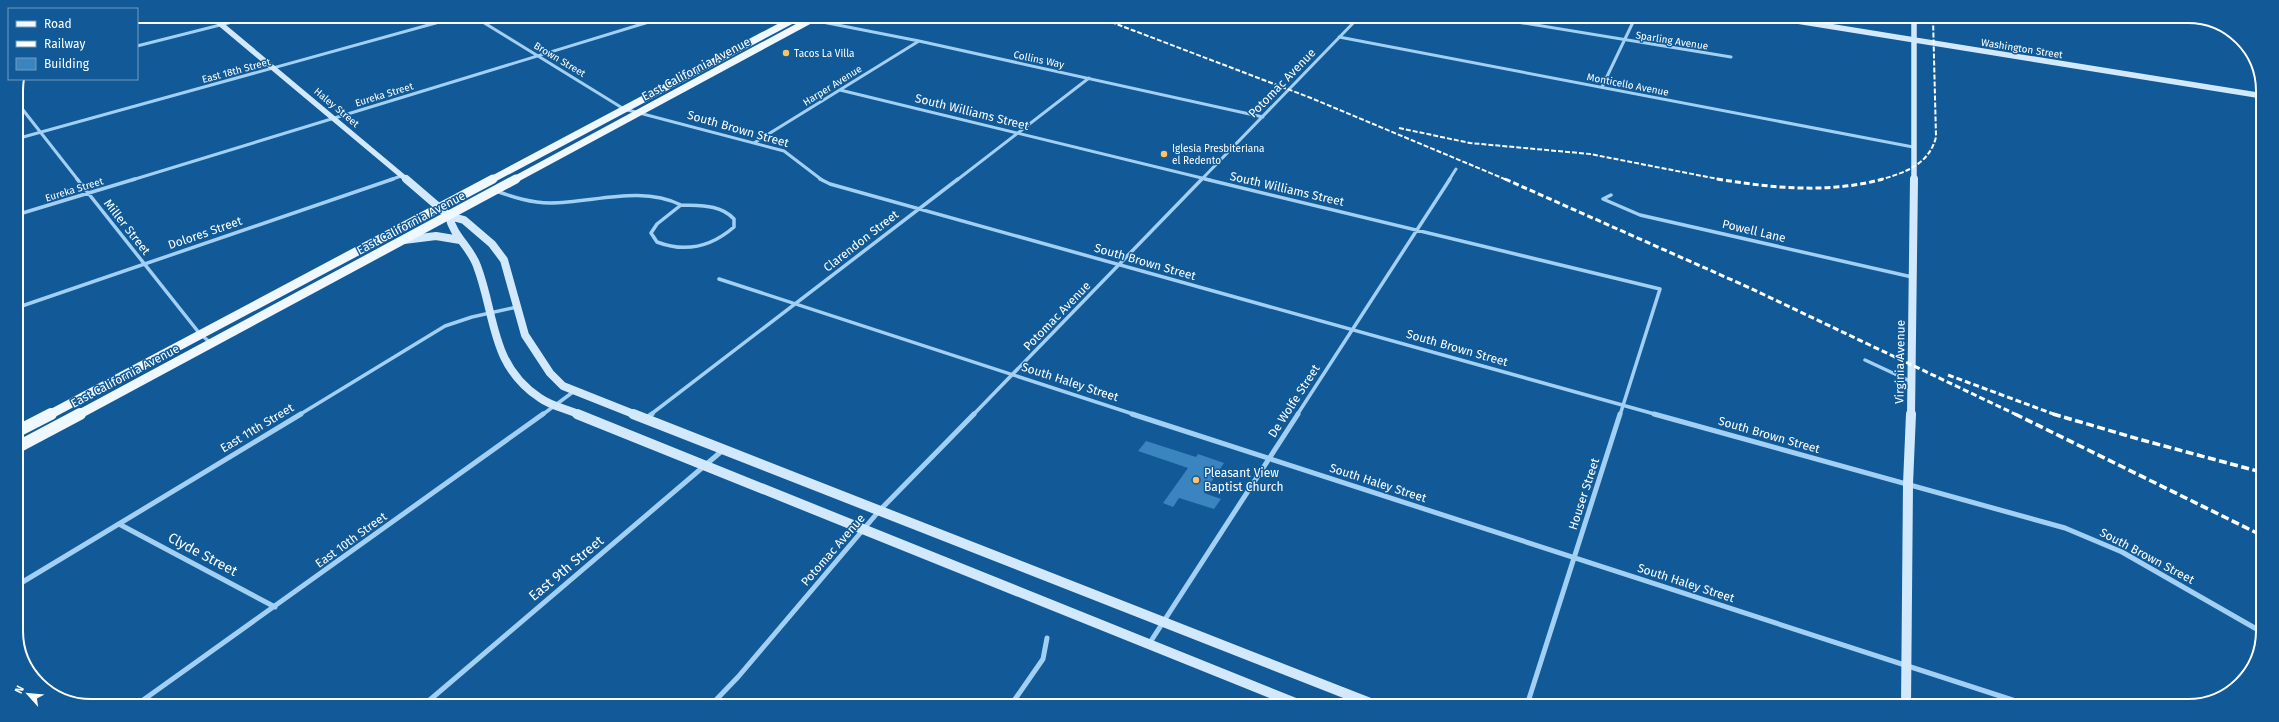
<svg xmlns="http://www.w3.org/2000/svg" width="2279" height="722" font-family="'Fira Sans',sans-serif">
<style>
.building{fill:#3a84c0}
.lines{fill:none;stroke-linecap:round;stroke-linejoin:round}
.street-far2{stroke:#a2cff4;stroke-width:3}
.street-far1{stroke:#a2cff4;stroke-width:3.5}
.street{stroke:#a2cff4;stroke-width:5}
.secondary-far2{stroke:#d2e9fd;stroke-width:5.5}
.secondary-far1{stroke:#d2e9fd;stroke-width:8}
.secondary{stroke:#d2e9fd;stroke-width:10}
.primary-far2{stroke:#eff7ff;stroke-width:7}
.primary-far1{stroke:#eff7ff;stroke-width:9}
.primary{stroke:#eff7ff;stroke-width:12}
.rail-far2{stroke:#fff;stroke-width:2;stroke-dasharray:5 2;stroke-linecap:butt}
.rail-far1{stroke:#fff;stroke-width:3;stroke-dasharray:6 3;stroke-linecap:butt}
.rail{stroke:#fff;stroke-width:3.5;stroke-dasharray:8 3.5;stroke-linecap:butt}
.poi-dot{fill:#ffc265;stroke:#115a97;stroke-width:1.5}
.labels{text-anchor:middle;stroke-width:3;stroke-linejoin:round;paint-order:stroke}
.far-street-label{font-size:10px;fill:#fff;stroke:#115a97}
.far-poi-label{font-size:10px;fill:#fff;stroke:#115a97;text-anchor:start}
.street-label{font-size:12px;fill:#fff;stroke:#115a97}
.poi-label{font-size:12px;fill:#fff;stroke:#115a97;text-anchor:start}
.near-street-label{font-size:14px;fill:#fff;stroke:#115a97}
.rim{fill:none;stroke:#fff;stroke-width:2}
</style>
<rect width="100%" height="100%" fill="#115a97"/>
<path class="building" d="M1146,441L1196,457L1198,454L1224,463L1204,493L1221,499L1214,509L1179,498L1173,507L1163,503L1188,468L1138,451Z"/>
<g class="lines">
<path class="street-far2" d="M473,16L624,109L784,151L822,180
M797,17L919,41L1263,117
M1493,18L1731,57
M1339,37L1913,147
M137,46L256,16
M1602,87L1635,18
M840,90L1210,180
M16,101L78,180
M16,139L461,16
M754,143L919,41
M132,180L665,17
M390,180L401,176
M957,180L1089,78
M1201,180L1358,18
M1449,180L1456,169"/>
<path class="street-far1" d="M77,179L200,334L211,343
M820,179L830,184L1658,415
M1205,179L1660,289L1620,415
M496,191C513,197 531,203 550,203C593,203 640,185 681,205
M1611,195L1603,199L1640,215L1912,277
M681,205C700,206 720,204 734,219V227C711,247 686,253 657,242L651,233L657,224Z
M16,215L135,179
M719,279L1136,415
M16,308L393,179
M1865,360L1912,382
M299,415L445,326L472,317L517,307
M542,415L573,392
M650,415L958,179
M973,415L1202,179
M1297,415L1450,179"/>
<path class="street" d="M1132,414L2031,706
M1654,414L2065,528L2122,552L2260,631
M646,418L652,414
M119,524L275,607
M16,586L301,414
M1149,644L1298,414
M139,703L543,414
M425,704L723,450
M712,704L738,677L879,511L974,414
M1011,705L1043,659L1047,638
M1527,705L1620,414"/>
<path class="secondary-far2" d="M211,16L407,180
M1778,18L2263,96
M1914,180V18"/>
<path class="secondary-far1" d="M406,179L449,216L464,220L492,244L504,260L525,335L550,373L563,386L636,415
M449,216C453,236 471,248 477,266C496,316 490,365 540,398C551,406 567,409 580,415
M404,240L436,236L460,240
M1911,415L1914,179"/>
<path class="secondary" d="M577,414L1300,705
M633,414L1375,705
M1906,706L1908,484L1911,414"/>
<path class="primary-far2" d="M491,180L798,17
M514,180L816,17"/>
<path class="primary-far1" d="M49,415L493,179
M78,415L516,179"/>
<path class="primary" d="M16,432L51,414
M16,448L80,414"/>
<path class="rail-far2" d="M1098,17L1311,98L1507,180
M1399,128L1470,143L1590,154L1723,180
M1879,180C1904,173 1929,165 1936,137L1933,18"/>
<path class="rail-far1" d="M1505,179L1750,288L2017,415
M1717,179C1773,188 1828,194 1883,179
M1948,375L2056,415"/>
<path class="rail" d="M2015,414L2261,535
M2053,414L2142,440L2261,472"/>
</g>
<g class="poi-dot">
<circle cx="786" cy="53" r="4"/>
<circle cx="1164" cy="154" r="4"/>
<circle cx="1196" cy="480" r="4"/>
</g>
<g class="labels">
<g class="far-street-label">
<text transform="translate(1672 40) rotate(9)" y="4">Sparling Avenue</text>
<text transform="translate(2022 48) rotate(9)" y="4">Washington Street</text>
<text transform="translate(560 59) rotate(31)" y="4">Brown Street</text>
<text transform="translate(1039 59) rotate(12)" y="4">Collins Way</text>
<text transform="translate(236 70) rotate(-15)" y="4">East 18th Street</text>
<text transform="translate(1628 84) rotate(11)" y="4">Monticello Avenue</text>
<text transform="translate(832 85) rotate(-32)" y="4">Harper Avenue</text>
<text transform="translate(384 94) rotate(-17)" y="4">Eureka Street</text>
<text transform="translate(337 107) rotate(40)" y="4">Haley Street</text>
<text transform="translate(74 189) rotate(-17)" y="4">Eureka Street</text>
</g>
<g class="far-poi-label">
<text x="794" y="57">Tacos La Villa</text>
<text x="1172" y="152">Iglesia Presbiteriana<tspan x="1172" dy="12">el Redento</tspan></text>
</g>
<g class="street-label">
<text transform="translate(696 69) rotate(-28)" y="4">East California Avenue</text>
<text transform="translate(1282 83) rotate(-46)" y="4">Potomac Avenue</text>
<text transform="translate(972 112) rotate(14)" y="4">South Williams Street</text>
<text transform="translate(738 129) rotate(16)" y="4">South Brown Street</text>
<text transform="translate(1287 189) rotate(13)" y="4">South Williams Street</text>
<text transform="translate(411 223) rotate(-28)" y="4">East California Avenue</text>
<text transform="translate(127 227) rotate(52)" y="4">Miller Street</text>
<text transform="translate(1754 231) rotate(13)" y="4">Powell Lane</text>
<text transform="translate(205 233) rotate(-19)" y="4">Dolores Street</text>
<text transform="translate(861 241) rotate(-38)" y="4">Clarendon Street</text>
<text transform="translate(1145 262) rotate(16)" y="4">South Brown Street</text>
<text transform="translate(1057 316) rotate(-46)" y="4">Potomac Avenue</text>
<text transform="translate(1457 348) rotate(16)" y="4">South Brown Street</text>
<text transform="translate(1900 362) rotate(-89)" y="4">Virginia Avenue</text>
<text transform="translate(125 376) rotate(-28)" y="4">East California Avenue</text>
<text transform="translate(1070 382) rotate(18)" y="4">South Haley Street</text>
<text transform="translate(1294 401) rotate(-57)" y="4">De Wolfe Street</text>
<text transform="translate(257 428) rotate(-31)" y="4">East 11th Street</text>
<text transform="translate(1769 435) rotate(16)" y="4">South Brown Street</text>
<text transform="translate(1378 483) rotate(18)" y="4">South Haley Street</text>
<text transform="translate(1584 494) rotate(-72)" y="4">Houser Street</text>
<text transform="translate(351 540) rotate(-36)" y="4">East 10th Street</text>
<text transform="translate(833 550) rotate(-49)" y="4">Potomac Avenue</text>
<text transform="translate(2147 556) rotate(28)" y="4">South Brown Street</text>
<text transform="translate(1686 583) rotate(18)" y="4">South Haley Street</text>
</g>
<g class="poi-label">
<text x="1204" y="477">Pleasant View<tspan x="1204" dy="14">Baptist Church</tspan></text>
</g>
<g class="near-street-label">
<text transform="translate(203 554) rotate(28)" y="5">Clyde Street</text>
<text transform="translate(566 568) rotate(-40)" y="5">East 9th Street</text>
</g>
</g>
<path d="M0 0H2279V722H0ZM91 23H2188A68 68 0 0 1 2256 91V631A68 68 0 0 1 2188 699H91A68 68 0 0 1 23 631V91A68 68 0 0 1 91 23Z" fill="#115a97" fill-rule="evenodd"/>
<path class="rim" d="M91 23H2188A68 68 0 0 1 2256 91V631A68 68 0 0 1 2188 699H91A68 68 0 0 1 23 631V91A68 68 0 0 1 91 23Z"/>
<rect x="8" y="8" width="130" height="72" fill="#115a97" stroke="#709cc1"/>
<rect x="16" y="21" width="20" height="6" fill="#eff7ff" stroke="#709cc1"/>
<text x="44" y="28" font-size="12" fill="#ffffff">Road</text>
<rect x="16" y="41" width="20" height="6" fill="#ffffff" stroke="#709cc1"/>
<text x="44" y="48" font-size="12" fill="#ffffff">Railway</text>
<rect x="16" y="58" width="20" height="12" fill="#3a84c0" stroke="#709cc1"/>
<text x="44" y="68" font-size="12" fill="#ffffff">Building</text>
<g transform="translate(28 694) rotate(297)" stroke="#115a97" stroke-width="3" paint-order="stroke">
<path d="M0-3L7 15L0 10L-7 15Z" fill="#ffffff"/>
<text y="-6" font-size="11" font-weight="bold" text-anchor="middle" fill="#ffffff">N</text>
</g>
</svg>
